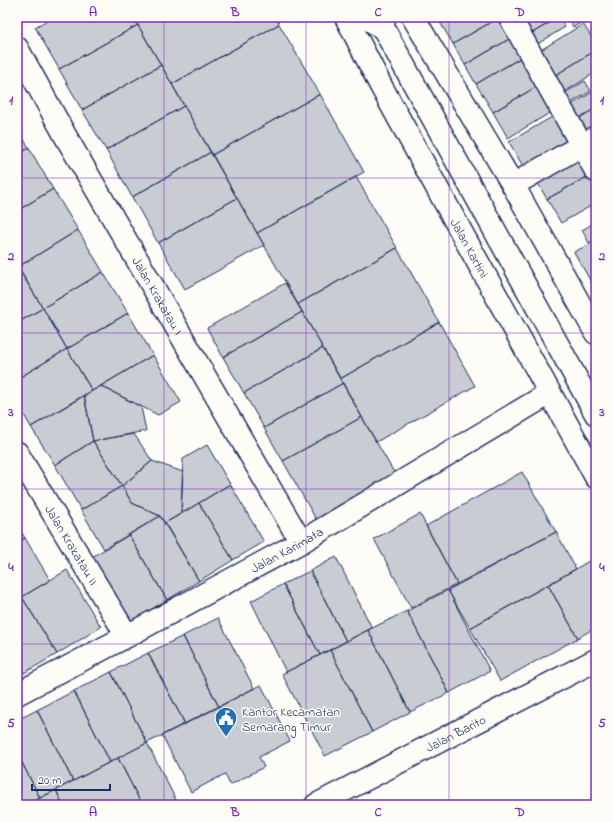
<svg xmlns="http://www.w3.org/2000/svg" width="613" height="822" font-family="'Indie Flower',sans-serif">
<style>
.building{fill:#c9ccd3;stroke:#1b2f5e}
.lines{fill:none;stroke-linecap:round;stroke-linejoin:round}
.minor-casing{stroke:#1b2f5e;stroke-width:25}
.major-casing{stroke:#1b2f5e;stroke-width:25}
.minor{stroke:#fdfcf7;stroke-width:22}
.major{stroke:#fdfcf7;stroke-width:22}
.grid{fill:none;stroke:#7b2cbf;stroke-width:1;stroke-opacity:0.55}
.labels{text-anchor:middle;stroke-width:3;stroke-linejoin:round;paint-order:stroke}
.street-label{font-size:13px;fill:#1b2f5e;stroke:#fdfcf7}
.poi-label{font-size:13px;fill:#1b2f5e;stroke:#fdfcf7;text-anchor:start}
.neatline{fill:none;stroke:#7b2cbf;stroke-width:1.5}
.grid-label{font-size:13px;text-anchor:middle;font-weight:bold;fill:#7b2cbf}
</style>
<rect width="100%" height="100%" fill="#fdfcf7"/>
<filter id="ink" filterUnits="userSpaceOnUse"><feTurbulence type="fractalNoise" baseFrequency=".025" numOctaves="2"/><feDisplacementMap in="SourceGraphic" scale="8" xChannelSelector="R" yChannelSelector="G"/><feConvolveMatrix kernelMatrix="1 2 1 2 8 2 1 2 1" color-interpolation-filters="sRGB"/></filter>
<g filter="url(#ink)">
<path class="building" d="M53,17H133L138,25L59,69L35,27Z
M133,17H276L279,24L172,84Z
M442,17H500L453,44L438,19Z
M500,17L516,35L465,65L453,44Z
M514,17H534L520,26Z
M539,17H559L529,35L524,26Z
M559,17L565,27L536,45L529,35Z
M568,17H591L573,27Z
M593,17H596V30L590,19Z
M279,24L320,94L212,155L172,84Z
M583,24L596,44V50L551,78L536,53Z
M138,25L161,65L82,110L59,69Z
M516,35L527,54L476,84L465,65Z
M596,50V72L561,94L551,78Z
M527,54L543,83L493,112L476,84Z
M161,65L184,106L106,150L82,110Z
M585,81L591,91L569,104L563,94Z
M543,83L558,108L508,138L493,112Z
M596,90V108L574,121L566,108Z
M320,94L364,172L257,233L212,155Z
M184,106L211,152L132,197L106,150Z
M596,108V130L584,137L574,121Z
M557,114L575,145L527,173L509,142Z
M17,128L29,148L17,155Z
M29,148L53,189L17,211V155Z
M580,148L594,173L547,199L533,175Z
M211,152L237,198L158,243L132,197Z
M594,173L596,177V203L561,223L547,199Z
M356,177L397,248L298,304L257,233Z
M53,189L78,230L18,267L17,211Z
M237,198L264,245L185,289L158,243Z
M596,222V239L589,243L582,230Z
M78,230L103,272L43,308L18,267Z
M596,241V277L590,280L574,252Z
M397,248L439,322L340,379L298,304Z
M17,267L43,308L17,323Z
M103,272L128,313L67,349L43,308Z
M596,277V292L590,280Z
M285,283L302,312L223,357L207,328Z
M43,308L67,349L17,379V323Z
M302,312L323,348L244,393L223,357Z
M128,313L153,355L92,391L67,349Z
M439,322L475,386L376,442L340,379Z
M323,348L343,383L264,428L244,393Z
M67,349L92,391L31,427L17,403V379Z
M153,355L181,402L158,415L101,386Z
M343,383L362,417L283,461L264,428Z
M101,386L141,407L146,431L93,441L84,395Z
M84,395L93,441L55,465L31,427Z
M362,417L396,476L317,521L283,461Z
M134,434L152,461L122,486L93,441Z
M93,441L122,486L81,510L55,465Z
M207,445L230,484L181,514L183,459Z
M152,461L183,472L181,514L165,523L160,516L132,503L122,486Z
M522,472L556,532L457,584L426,526Z
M230,484L264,542L233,560L199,503Z
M122,486L132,503L160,516L104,549L81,510Z
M199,503L233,560L199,581L165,523Z
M420,514L457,584L411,608L374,539Z
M160,516L199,581L167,600L129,535Z
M17,525L25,538L17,543Z
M556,532L576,569L470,628L448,590Z
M129,535L167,600L128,623L90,558Z
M25,538L50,580L17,600V543Z
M336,557L372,628L346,641L310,571Z
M589,561L596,574V627L578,638L548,585Z
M67,570L101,627L57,654L22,597Z
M310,571L346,641L320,655L283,584Z
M283,584L320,655L286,672L251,601Z
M548,585L578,638L500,681L470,628Z
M448,590L490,671L449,693L407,611Z
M22,597L57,654L24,673L17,662V600Z
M407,611L449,693L410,712L368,630Z
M218,618L254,688L219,707L183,636Z
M368,630L410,712L372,732L330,650Z
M183,636L219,707L185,724L148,653Z
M330,650L372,732L325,756L282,674Z
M148,653L185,724L147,743L111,672Z
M17,662L24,673L17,677Z
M111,672L147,743L110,762L74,691Z
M261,685L290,741L259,757L264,767L230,785L225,774L191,792L162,735Z
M74,691L110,762L73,781L37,710Z
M37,710L73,781L40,798L17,753V720Z
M147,743L176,800L165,805H142L118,758Z
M17,753L40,798L25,805H17Z
M118,758L142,805H63L56,790Z
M56,790L63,805H25L40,798Z"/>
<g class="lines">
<g class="minor-casing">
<g id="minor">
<path d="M510,17L596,171"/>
<path id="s1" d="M17,48L66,137L301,542"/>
<path d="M513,185L596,137"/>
<path id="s2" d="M17,453L127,636"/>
<path id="s3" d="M17,694L127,636L301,542L550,393"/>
<path id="s4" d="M316,805L596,660"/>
</g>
</g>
<g class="major-casing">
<g id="major">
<path id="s5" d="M346,17L381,86L596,477"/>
<path d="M365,17L383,28L384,17"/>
<path d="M413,17L513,185L596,333"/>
<path d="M386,33L596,414"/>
</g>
</g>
<use href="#minor" class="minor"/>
<use href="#major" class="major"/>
</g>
</g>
<path class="grid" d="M164,17V805M306,17V805M449,17V805M17,178H596M17,333H596M17,489H596M17,644H596"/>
<defs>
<g id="civic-pin" transform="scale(1.15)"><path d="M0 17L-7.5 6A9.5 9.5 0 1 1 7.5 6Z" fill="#1f6fb2" stroke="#fdfcf7"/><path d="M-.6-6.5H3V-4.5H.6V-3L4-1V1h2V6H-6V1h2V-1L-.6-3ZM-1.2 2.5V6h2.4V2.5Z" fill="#fff"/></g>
</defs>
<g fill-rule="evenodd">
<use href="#civic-pin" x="226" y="718"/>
</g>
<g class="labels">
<g class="street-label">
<text dy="5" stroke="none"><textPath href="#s5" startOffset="262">Jalan Kartini</textPath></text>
<text dy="5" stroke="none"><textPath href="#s1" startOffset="285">Jalan Krakatau I</textPath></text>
<text dy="5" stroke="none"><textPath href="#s2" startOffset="107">Jalan Krakatau II</textPath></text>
<text dy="5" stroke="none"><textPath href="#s3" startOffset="306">Jalan Karimata</textPath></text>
<text dy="5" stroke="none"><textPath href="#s4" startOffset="157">Jalan Barito</textPath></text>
</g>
<g class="poi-label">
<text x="242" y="716">Kantor Kecamatan<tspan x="242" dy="15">Semarang Timur</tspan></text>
</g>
</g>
<rect width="613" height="822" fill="none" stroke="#fdfcf7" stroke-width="44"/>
<path d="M32 784v6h78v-6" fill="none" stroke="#1b2f5e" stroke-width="2"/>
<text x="38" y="784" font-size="12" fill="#1b2f5e" stroke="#fdfcf7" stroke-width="3" paint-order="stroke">20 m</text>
<rect x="22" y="22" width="569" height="778" class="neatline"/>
<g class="grid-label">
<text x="93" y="16">A</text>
<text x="235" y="16">B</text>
<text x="378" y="16">C</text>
<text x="520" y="16">D</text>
<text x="11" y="104">1</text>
<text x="602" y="104">1</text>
<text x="11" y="260">2</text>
<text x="602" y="260">2</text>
<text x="11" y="416">3</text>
<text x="602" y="416">3</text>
<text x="11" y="571">4</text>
<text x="602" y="571">4</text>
<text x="11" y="727">5</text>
<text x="602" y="727">5</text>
<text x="93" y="816">A</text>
<text x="235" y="816">B</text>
<text x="378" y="816">C</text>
<text x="520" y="816">D</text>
</g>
</svg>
